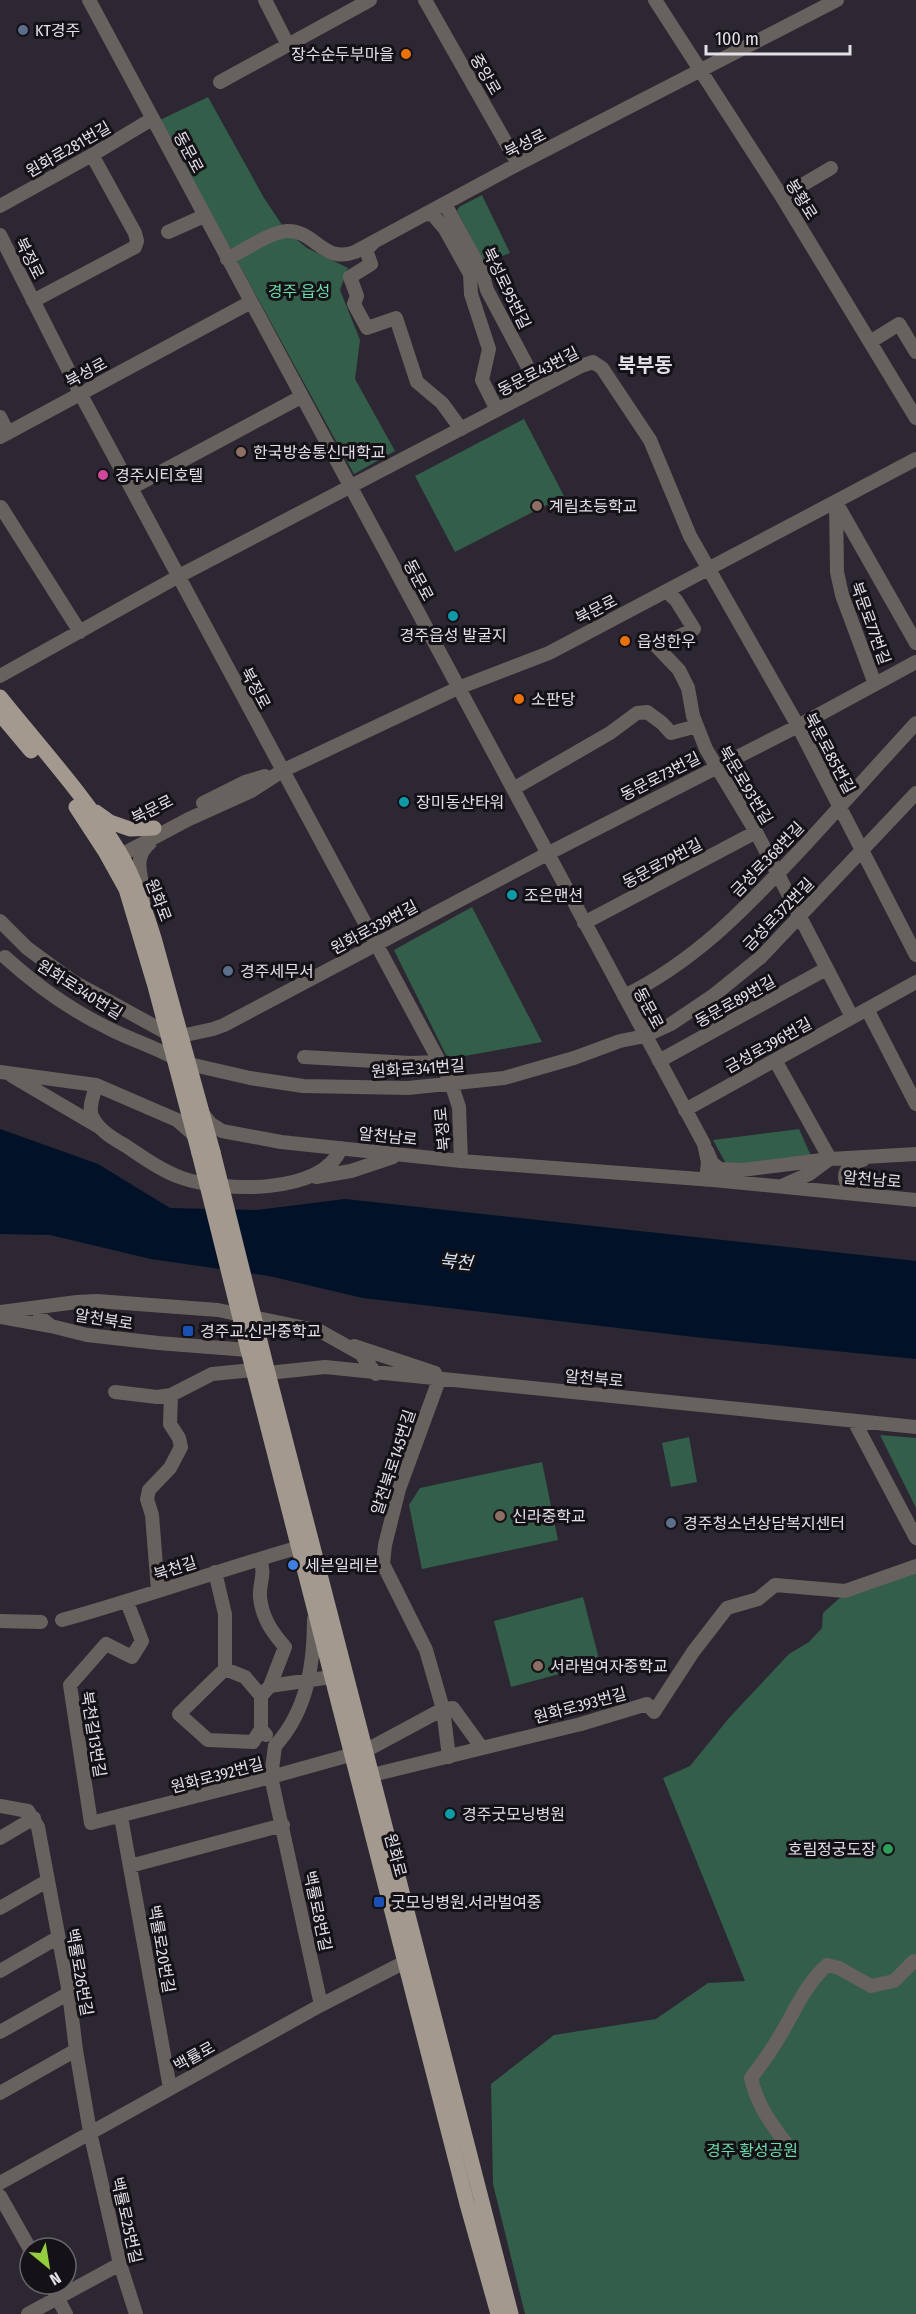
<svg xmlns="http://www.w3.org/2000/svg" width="916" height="2314" font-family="'Fira Sans Condensed','Noto Sans KR',sans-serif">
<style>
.green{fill:#335e4a}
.water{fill:#001128}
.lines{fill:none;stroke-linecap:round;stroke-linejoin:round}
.minor{stroke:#67625d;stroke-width:14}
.major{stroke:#a4998e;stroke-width:15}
.major-bridge{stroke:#a4998e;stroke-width:15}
.service-dot{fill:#5c6f8a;stroke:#141117;stroke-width:2}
.food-dot{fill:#e8710a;stroke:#141117;stroke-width:2}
.education-dot{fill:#8d6e63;stroke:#141117;stroke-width:2}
.hotel-dot{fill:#d1479c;stroke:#141117;stroke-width:2}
.culture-dot{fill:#0f9aa8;stroke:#141117;stroke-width:2}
.transit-dot{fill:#1a4fb4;stroke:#141117;stroke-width:2}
.shop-dot{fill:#3f7fe0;stroke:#141117;stroke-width:2}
.leisure-dot{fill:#2e9e5b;stroke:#141117;stroke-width:2}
.labels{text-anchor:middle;stroke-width:6;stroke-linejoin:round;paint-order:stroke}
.poi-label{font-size:16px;fill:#e3dfe7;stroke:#141117;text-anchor:start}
.street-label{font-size:16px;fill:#e3dfe7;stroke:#141117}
.park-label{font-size:16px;fill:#6ddaa9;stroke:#141117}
.water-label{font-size:18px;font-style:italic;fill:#d4e2f0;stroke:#141117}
.quarter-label{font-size:20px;font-weight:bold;fill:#e3dfe7;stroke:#141117}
</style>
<rect width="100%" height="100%" fill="#2d2733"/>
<path class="green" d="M208,97L264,198L286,231L307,248L348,268L340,290L360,340L355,379L395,451L354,474L160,120Z
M482,195L510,253L487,262L482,259L457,211L459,207Z
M524,419L564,496L455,552L415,476Z
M472,907L542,1042L448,1059L394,950Z
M799,1129L812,1158L729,1169L713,1140Z
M880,1435L916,1438V1508Z
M689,1437L697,1482L671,1487L662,1443Z
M542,1462L558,1540L422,1569L409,1505L420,1488Z
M916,1570V2314H525L493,2184L491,2084L554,2035L656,2019L708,1983L745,1981L663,1778L690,1766L729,1718L789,1654L809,1642L822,1628L823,1613L843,1595Z
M583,1597L600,1663L511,1687L494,1621Z"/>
<path class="water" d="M0,1129L98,1164L170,1208L257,1210L345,1199L916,1261V1359L694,1337L363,1298L269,1276L151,1259L50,1235L0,1234Z"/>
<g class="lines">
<path class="minor" d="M89,0L704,1144L708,1162L706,1180
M265,0L288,45
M425,0L518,164
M655,0L782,197L916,418
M220,82L370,0
M782,197L831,168
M445,204L482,272L487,290L539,388
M0,206L92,155L152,119
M426,214L433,215L445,229L470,274
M168,232L204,216
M0,235L80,393L451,1083L459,1107L461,1161
M374,242L366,250L371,264L350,277L357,296L354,304L367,328L396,318L417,382L442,403L461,429
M227,259C243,251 270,232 287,231C315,230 323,264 355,252L518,164L837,0
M480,268L470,274L471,294L489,349L482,380L497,410
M33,301L135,247L137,241L135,233L92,155
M870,342L899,324L916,352
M0,417L8,433
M0,437L251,302
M131,488L301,397
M836,502L837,572L842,595L875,684
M837,504L916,643
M1,507L80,632
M667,592L676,600L694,629L657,647L679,670L688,688L693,716L706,749L756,832L852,1017
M0,676L179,576L581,366L593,362L602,368L650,440L690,536L798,726L916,955
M513,789L610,733L637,713L647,712L662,723L671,733L697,726
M203,803L245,782L265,776
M121,855L189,819L251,791L282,771L458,688L549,653L916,459
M144,897C143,877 131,859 150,843
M0,921L27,948L72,981L167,1033
M584,923L756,832
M5,957C37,986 72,1011 110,1029C131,1040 153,1046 174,1058
M624,996C698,960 749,904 805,845C842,804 879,764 916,723
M867,1009L916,1104
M181,1036L213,1029L224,1025L547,854L798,726L916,662
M304,1057L410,1063L439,1062
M775,1060L830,1159
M659,1061L826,969
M189,1064L250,1078L303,1086L408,1088L504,1078L574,1058L620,1041L645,1036L671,1024L714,995L761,957L916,793
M0,1072L96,1085L177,1120L194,1135
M12,1076L99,1127
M96,1085C94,1095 88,1107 92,1116C98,1130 114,1139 126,1146C144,1158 162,1171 182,1178C222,1192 323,1195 341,1148
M685,1110L916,982
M203,1114L211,1124L222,1131L281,1142L461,1161L713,1180L916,1200
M707,1151L712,1163L720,1169L742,1170L830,1159L916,1154
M316,1177L351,1171L393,1157
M782,1186L809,1174L828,1160
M861,1193C839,1187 840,1165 863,1160
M38,1308L41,1318L51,1326L87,1335L158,1343L248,1350
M0,1312L77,1302L97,1301L218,1310L320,1331L361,1354L376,1374
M0,1317L51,1326
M354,1346L435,1373
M268,1373L325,1367L916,1427
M439,1380L399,1489L385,1545L383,1564L426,1650L443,1709L449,1757
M115,1392L157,1397L171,1395L212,1374L253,1370
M854,1421L916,1538
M260,1559C266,1576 259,1581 260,1597C262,1618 272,1632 285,1647L270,1686
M215,1572L225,1614V1669L245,1677L261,1696
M158,1591L152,1515L147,1499L149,1490L170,1468L181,1447L179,1438L170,1424L171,1395
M127,1602L142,1641L132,1657L106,1644L70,1685L91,1823L271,1777L350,1755
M62,1620C145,1597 225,1568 307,1545
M0,1621L41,1622
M225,1669L179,1714L208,1740L253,1742L261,1729
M266,1735L261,1729V1696L270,1686L331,1677
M275,1746L271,1777L321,2005
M275,1746C307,1711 314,1665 314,1619
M365,1751L443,1709L453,1708L482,1748
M372,1775L581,1724L647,1704L654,1712L693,1652L727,1608L758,1599L775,1585L845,1591L916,1566
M0,1806L28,1811L38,1827L69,1993L76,2050L90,2132L120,2264L136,2314
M121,1817L170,2088
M0,1838L34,1818
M130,1866L283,1825
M0,1908L47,1881
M0,1971L57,1938
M0,2032L69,1993
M0,2093L76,2050
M785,2142C769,2121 757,2104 751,2078C760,2066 770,2053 778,2039C794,2013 804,1986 827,1965L839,1968L871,1986L894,1981L914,1961
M0,2183L321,2005L405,1962
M0,2196L30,2249
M50,2284L66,2314
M28,2314L120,2264"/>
<path class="major" d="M0,697C41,748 86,797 120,853C135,879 145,910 154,938L213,1152
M0,714L31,751
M76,807L106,853L126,889L155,986L199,1153
M96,812L110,822L130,829L154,828
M248,1350L467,2204L498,2314
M268,1373L511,2314"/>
<path class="major-bridge" d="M213,1152L268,1373
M199,1153L248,1350"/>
</g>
<g class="service-dot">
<circle cx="23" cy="30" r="6"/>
<circle cx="228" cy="971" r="6"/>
<circle cx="671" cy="1523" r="6"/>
</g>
<g class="food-dot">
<circle cx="406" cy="54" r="6"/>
<circle cx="625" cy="641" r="6"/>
<circle cx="519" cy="699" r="6"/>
</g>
<g class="education-dot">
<circle cx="241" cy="452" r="6"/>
<circle cx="537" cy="506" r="6"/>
<circle cx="500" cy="1516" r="6"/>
<circle cx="538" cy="1666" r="6"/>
</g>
<circle class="hotel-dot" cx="103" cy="475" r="6"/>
<g class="culture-dot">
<circle cx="453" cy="616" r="6"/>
<circle cx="404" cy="802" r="6"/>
<circle cx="512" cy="895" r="6"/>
<circle cx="450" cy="1814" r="6"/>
</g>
<g class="transit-dot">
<rect x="182" y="1325" width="12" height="12" rx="3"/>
<rect x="373" y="1896" width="12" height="12" rx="3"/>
</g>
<circle class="shop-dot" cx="293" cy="1565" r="6"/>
<circle class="leisure-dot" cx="888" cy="1849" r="6"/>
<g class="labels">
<g class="poi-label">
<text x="35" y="36">KT경주</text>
<text x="394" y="60" text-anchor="end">장수순두부마을</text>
<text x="253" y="458">한국방송통신대학교</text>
<text x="115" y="481">경주시티호텔</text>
<text x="549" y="512">계림초등학교</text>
<text x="453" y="641" text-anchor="middle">경주읍성 발굴지</text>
<text x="637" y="647">읍성한우</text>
<text x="531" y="705">소판당</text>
<text x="416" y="808">장미동산타워</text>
<text x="524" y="901">조은맨션</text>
<text x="240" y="977">경주세무서</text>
<text x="200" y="1337">경주교.신라중학교</text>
<text x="512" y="1522">신라중학교</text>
<text x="683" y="1529">경주청소년상담복지센터</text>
<text x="305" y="1571">세븐일레븐</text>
<text x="550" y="1672">서라벌여자중학교</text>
<text x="462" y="1820">경주굿모닝병원</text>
<text x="876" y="1855" text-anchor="end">호림정궁도장</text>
<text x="391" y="1908">굿모닝병원.서라벌여중</text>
</g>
<g class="street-label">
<text transform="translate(486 74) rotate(60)" y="6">중앙로</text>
<text transform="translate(525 143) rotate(-27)" y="6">북성로</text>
<text transform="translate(68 149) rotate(-30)" y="6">원화로281번길</text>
<text transform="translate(189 152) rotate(62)" y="6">동문로</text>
<text transform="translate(802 199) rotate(58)" y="6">봉황로</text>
<text transform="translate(30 258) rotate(63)" y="6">북정로</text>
<text transform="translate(507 288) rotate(64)" y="6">북성로95번길</text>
<text transform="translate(538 371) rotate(-27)" y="6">동문로43번길</text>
<text transform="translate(86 372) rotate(-28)" y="6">북성로</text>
<text transform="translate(419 580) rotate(62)" y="6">동문로</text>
<text transform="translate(596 609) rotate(-27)" y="6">북문로</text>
<text transform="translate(871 623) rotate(70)" y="6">북문로77번길</text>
<text transform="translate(256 688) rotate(62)" y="6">북정로</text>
<text transform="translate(830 753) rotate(62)" y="6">북문로85번길</text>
<text transform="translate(660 776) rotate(-27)" y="6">동문로73번길</text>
<text transform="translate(746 785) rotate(59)" y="6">북문로93번길</text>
<text transform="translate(152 809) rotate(-27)" y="6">북문로</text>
<text transform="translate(767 859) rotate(-46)" y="6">금성로368번길</text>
<text transform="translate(662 863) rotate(-28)" y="6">동문로79번길</text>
<text transform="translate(159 900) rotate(69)" y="6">원화로</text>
<text transform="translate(778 914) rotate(-46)" y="6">금성로372번길</text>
<text transform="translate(374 927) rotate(-28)" y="6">원화로339번길</text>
<text transform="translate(80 989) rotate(32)" y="6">원화로340번길</text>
<text transform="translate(735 1001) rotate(-29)" y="6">동문로89번길</text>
<text transform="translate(649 1008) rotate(62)" y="6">동문로</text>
<text transform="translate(768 1045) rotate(-29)" y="6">금성로396번길</text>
<text transform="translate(418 1068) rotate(-4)" y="6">원화로341번길</text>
<text transform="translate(442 1129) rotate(-95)" y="6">북정로</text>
<text transform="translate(388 1136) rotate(6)" y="6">알천남로</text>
<text transform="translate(872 1179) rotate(5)" y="6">알천남로</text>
<text transform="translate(104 1319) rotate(9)" y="6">알천북로</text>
<text transform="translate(594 1378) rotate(5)" y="6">알천북로</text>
<text transform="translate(393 1462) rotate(-72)" y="6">알천북로145번길</text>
<text transform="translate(175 1568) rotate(-18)" y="6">북천길</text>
<text transform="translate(580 1705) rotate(-15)" y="6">원화로393번길</text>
<text transform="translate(94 1734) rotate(81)" y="6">북천길13번길</text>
<text transform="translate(217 1775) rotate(-15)" y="6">원화로392번길</text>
<text transform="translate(396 1855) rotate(75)" y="6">원화로</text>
<text transform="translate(318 1911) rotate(78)" y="6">백률로8번길</text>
<text transform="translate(162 1949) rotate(80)" y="6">백률로20번길</text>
<text transform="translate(80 1972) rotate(80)" y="6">백률로26번길</text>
<text transform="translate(194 2056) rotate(-29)" y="6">백률로</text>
<text transform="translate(127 2220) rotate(77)" y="6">백률로25번길</text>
</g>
<g class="park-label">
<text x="299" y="297">경주 읍성</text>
<text x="752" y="2156">경주 황성공원</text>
</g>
<g class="water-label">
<text transform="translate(456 1262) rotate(6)" y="6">북천</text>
</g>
<g class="quarter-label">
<text x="645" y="372">북부동</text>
</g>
</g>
<g transform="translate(48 2266) rotate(150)"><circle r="28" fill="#141117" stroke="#67636a" stroke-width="1.5"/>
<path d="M0-4.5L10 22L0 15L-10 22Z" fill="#93cc3d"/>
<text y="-9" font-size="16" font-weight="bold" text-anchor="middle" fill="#e3dfe7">N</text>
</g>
<path d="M706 45v9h144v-9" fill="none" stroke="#e3dfe7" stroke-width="3"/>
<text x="715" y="45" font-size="18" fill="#e3dfe7" stroke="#141117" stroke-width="4.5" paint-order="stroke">100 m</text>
</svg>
